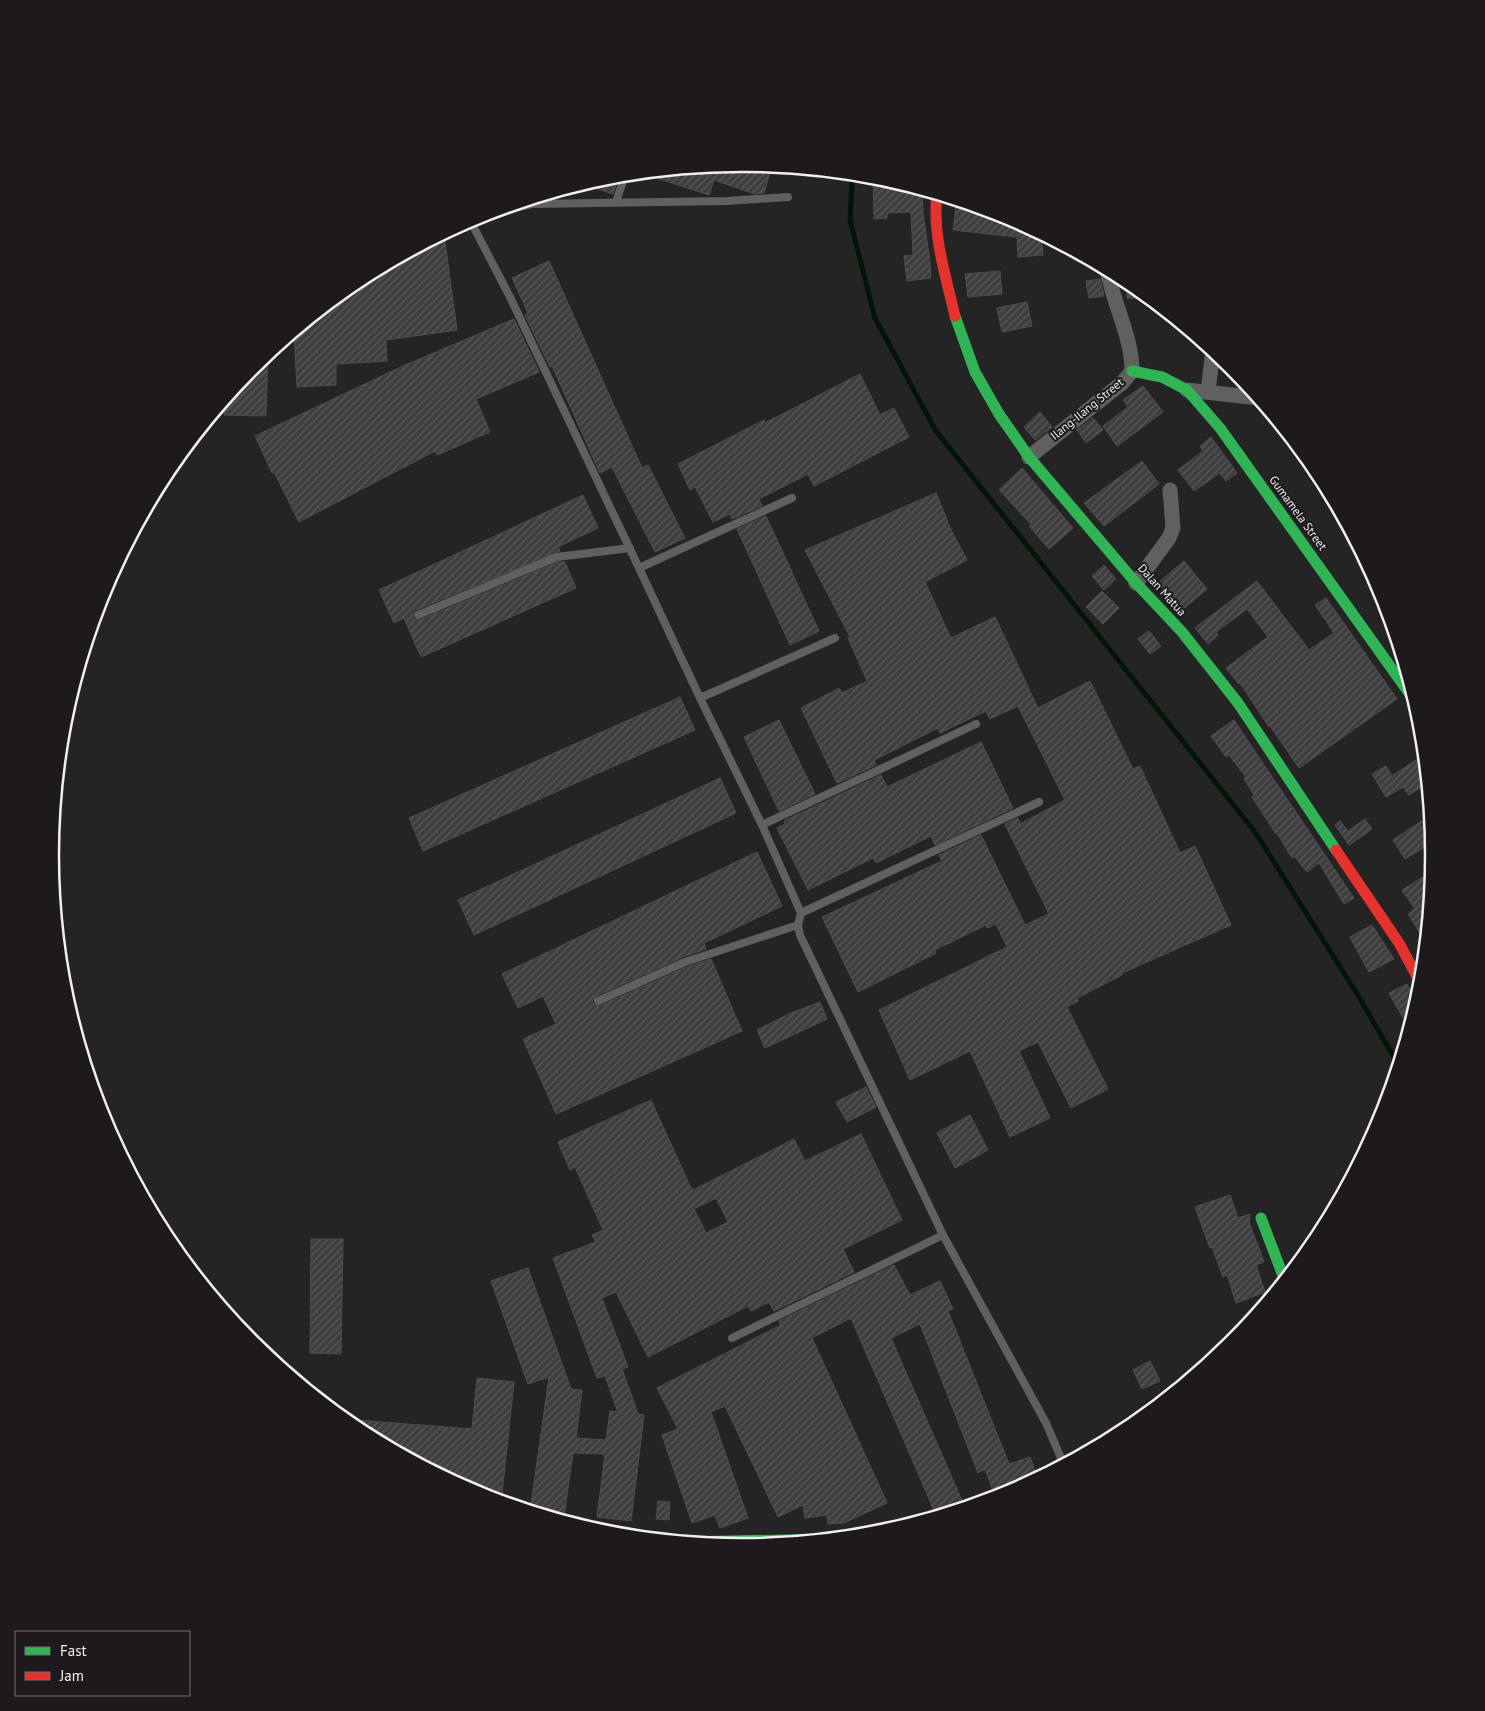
<svg xmlns="http://www.w3.org/2000/svg" width="1485" height="1711" font-family="'PT Sans',sans-serif">
<style>
.lines{fill:none;stroke-linecap:round;stroke-linejoin:round}
.stream{stroke:#031508;stroke-width:5}
.building{fill:url(#building-hatch);stroke:#4f4e4f;fill-rule:evenodd}
.lane{stroke:#5f605f;stroke-width:8}
.street{stroke:#5f605f;stroke-width:15}
.fast{stroke:#30b455;stroke-width:11}
.jam{stroke:#e5322d;stroke-width:11}
.labels{text-anchor:middle;stroke-width:4;stroke-linejoin:round;paint-order:stroke}
.street-label{font-size:12px;fill:#f2eff1;stroke:#1d191c}
.rim{fill:none;stroke:#f2eff1;stroke-width:2.5}
</style>
<defs>
<pattern id="building-hatch" width="6" height="6" patternUnits="userSpaceOnUse" patternTransform="scale(1.25)"><rect width="6" height="6" fill="#3f3d3f"/><path d="M-1 1l2-2M0 6l6-6M5 7l2-2" fill="none" stroke="#5b595b"/></pattern>
</defs>
<rect width="100%" height="100%" fill="#252425"/>
<g class="lines">
<path class="stream" d="M854,174L852,181L850,220L875,318L936,431L1255,832L1356,992L1399,1066"/>
</g>
<path class="building" d="M743,163L772,166L764,193L755,194L714,180L709,195L641,173Z
M616,175H619L613,194L582,184L608,176Z
M873,176L897,182V189L914,187L922,190L923,213L930,262L931,278L907,281L904,256L913,255L911,212L887,213V218L874,219Z
M956,206L985,209L1001,214L999,226L1024,225L1041,234L1043,255L1018,257L1017,237L953,230Z
M444,234L457,330L386,340L387,361L336,364V385L297,387L294,332L358,280Z
M549,261L642,468L648,465L685,538L655,552L612,467L600,473L552,366L550,367L525,315L528,313L512,278Z
M1000,271L1002,294L968,297L965,274Z
M1100,279L1104,296L1089,298L1086,281Z
M1127,280L1151,299L1127,298Z
M1027,302L1032,326L1002,332L997,308Z
M514,319L539,372L476,399L490,432L437,455L435,451L299,522L274,472L272,473L255,436L403,366Z
M268,353L266,416L224,415L225,400L253,366Z
M860,374L880,415L894,408L909,437L814,486L808,474L759,499L762,506L732,519L730,514L713,522L695,487L690,490L678,464L764,420L765,423Z
M1143,386L1163,412L1117,446L1103,426L1128,407L1123,400Z
M1040,412L1052,427L1035,440L1024,427Z
M1093,418L1103,430L1086,443L1077,430Z
M1211,437L1237,473L1226,481L1220,473L1194,491L1178,470L1203,451L1200,446Z
M1142,461L1159,484L1104,526L1084,503Z
M1022,468L1073,528L1049,549L1029,526L1031,524L999,490Z
M936,493L948,522H947L967,560L925,582L951,638L995,617L1038,708L1090,681L1133,769L1140,766L1180,853L1195,846L1231,925L1122,973V975L1077,998L1078,1001L1067,1007L1108,1089L1071,1108L1038,1042L1019,1051L1050,1118L1010,1137L970,1051L910,1080L879,1010L1007,947L996,924L987,928L986,925L935,950L936,953L858,992L822,917L942,861L939,855L981,835L1025,925L1049,914L1005,824L1018,818L1020,824L1065,800L1018,706L990,719L986,711L940,733L938,728L874,760L876,765L837,783L801,708L839,688L842,693L867,681L848,638L850,637L805,550Z
M583,495L598,528L558,547L560,551L416,610L413,612V617L415,620H420L558,562H565L576,588L421,657L404,618L394,623L379,590Z
M766,516L819,631L790,645L737,529Z
M1184,561L1207,589L1181,611L1158,583Z
M1104,565L1116,579L1104,590L1092,576Z
M1257,581L1309,650L1334,633L1315,605L1326,598L1397,699L1299,768L1270,726L1269,727L1240,683L1239,684L1226,668L1268,637L1247,609L1216,632L1218,635L1208,644L1195,628Z
M1102,591L1119,608L1103,624L1086,607Z
M1149,631L1161,646L1150,654L1138,639Z
M680,697L695,730L423,851L409,818Z
M779,720L815,794L779,811L744,737Z
M1234,720L1260,759L1354,898L1344,904L1319,863L1307,872L1294,856L1292,858L1277,833L1276,834L1252,797L1254,795L1244,779L1246,777L1229,755L1226,757L1211,736Z
M981,742L1013,808L935,845L931,836L876,863L873,858L808,890L777,828L785,824L784,821L881,775L887,787Z
M1425,754L1428,783L1409,795L1403,787L1386,797L1372,774L1386,766L1392,776Z
M720,778L736,813L474,935L458,900Z
M1431,815L1434,841L1405,859L1393,840Z
M1365,819L1372,829L1349,845L1335,825L1340,821L1348,831Z
M757,852L782,906L704,943L706,949L683,957L596,996L592,1001L595,1006H600L687,967L711,959L742,1031L556,1114L523,1039L556,1024L543,996L518,1008L502,974Z
M1434,870L1428,929L1426,943L1408,914L1415,909L1402,890Z
M1372,925L1394,959L1369,972L1350,937Z
M1407,984L1411,992L1418,999L1410,1030L1389,993Z
M820,1002L827,1019L765,1048L757,1030L791,1013Z
M866,1087L876,1107L847,1122L836,1102Z
M651,1100L690,1186L693,1190L794,1139L805,1161L861,1134L902,1220L843,1249L854,1272L774,1311L769,1302L751,1311L748,1306L648,1357L616,1292L602,1298L628,1367L622,1369L638,1414L644,1415L631,1521L597,1517L605,1454L573,1453L564,1517L538,1514L530,1511L549,1377L528,1384L491,1281L528,1268L571,1389L582,1390L576,1438L606,1440L610,1411L618,1412L605,1376L597,1378L553,1258L596,1242L592,1235L603,1230L575,1167L570,1170L558,1142ZM716,1198L728,1222L706,1233L694,1209Z
M970,1115L988,1150L955,1168L937,1133Z
M1230,1195L1238,1218L1250,1214L1249,1222L1264,1262L1256,1265L1265,1292L1236,1303L1227,1275L1223,1277L1212,1247L1210,1248L1195,1207Z
M311,1239H343L341,1354L310,1353Z
M894,1265L910,1295L940,1281L953,1309L948,1311L1009,1464L1030,1457L1038,1479L1007,1495L996,1499L985,1469L978,1473L920,1324L891,1338L963,1503L936,1515L851,1318L812,1338L887,1503L844,1523L828,1524L827,1515L805,1518L803,1505L778,1517L725,1406L711,1412L748,1518L720,1528L715,1515L692,1523L662,1435L678,1429L657,1388L781,1325L779,1321Z
M1150,1361L1160,1381L1142,1389L1133,1370Z
M477,1378L514,1382L501,1503L477,1495L358,1431L343,1419L472,1429Z
M658,1501L670,1502L669,1520L656,1519Z"/>
<g class="lines">
<path class="lane" d="M616,202L625,175
M476,216L532,204L727,201L788,197
M470,220L510,297L639,568L700,698L762,825L801,913L798,925L800,935L943,1235L1046,1423L1064,1465
M639,568L792,498
M418,615L557,557L630,548
M700,698L835,638
M762,825L976,724
M801,913L1039,802
M598,1001L685,962L798,925
M732,1338L943,1235"/>
<path class="street" d="M1187,390L1259,398
M1208,392L1213,350
M1029,457L1122,383L1132,371C1132,336 1113,304 1107,269
M1136,583L1169,538L1173,528L1170,490"/>
<path class="fast" d="M955,316L975,372L999,414L1029,457L1136,583L1182,632L1238,703L1336,850
M1132,371L1162,377L1187,390L1220,428L1417,704
M1261,1218L1285,1281
M680,1542L834,1539"/>
<path class="jam" d="M937,194C932,234 946,277 955,316
M1336,850L1399,943L1422,986"/>
</g>
<g class="labels">
<g class="street-label">
<text transform="translate(1087 409) rotate(-39)" y="4">Ilang-Ilang Street</text>
<text transform="translate(1298 513) rotate(54)" y="4">Gumamela Street</text>
<text transform="translate(1162 590) rotate(48)" y="4">Dalan Matua</text>
</g>
</g>
<path d="M0 0H1485V1711H0ZM59 855a683 683 0 1 1 1366 0a683 683 0 1 1-1366 0Z" fill="#1d191c" fill-rule="evenodd"/>
<path class="rim" d="M59 855a683 683 0 1 1 1366 0a683 683 0 1 1-1366 0Z"/>
<rect x="15" y="1631" width="175" height="65" fill="#1d191c" stroke="#726f71"/>
<rect x="25" y="1647" width="25" height="8" fill="#30b455" stroke="#726f71"/>
<text x="60" y="1656" font-size="15" fill="#f2eff1">Fast</text>
<rect x="25" y="1672" width="25" height="8" fill="#e5322d" stroke="#726f71"/>
<text x="60" y="1681" font-size="15" fill="#f2eff1">Jam</text>
</svg>
